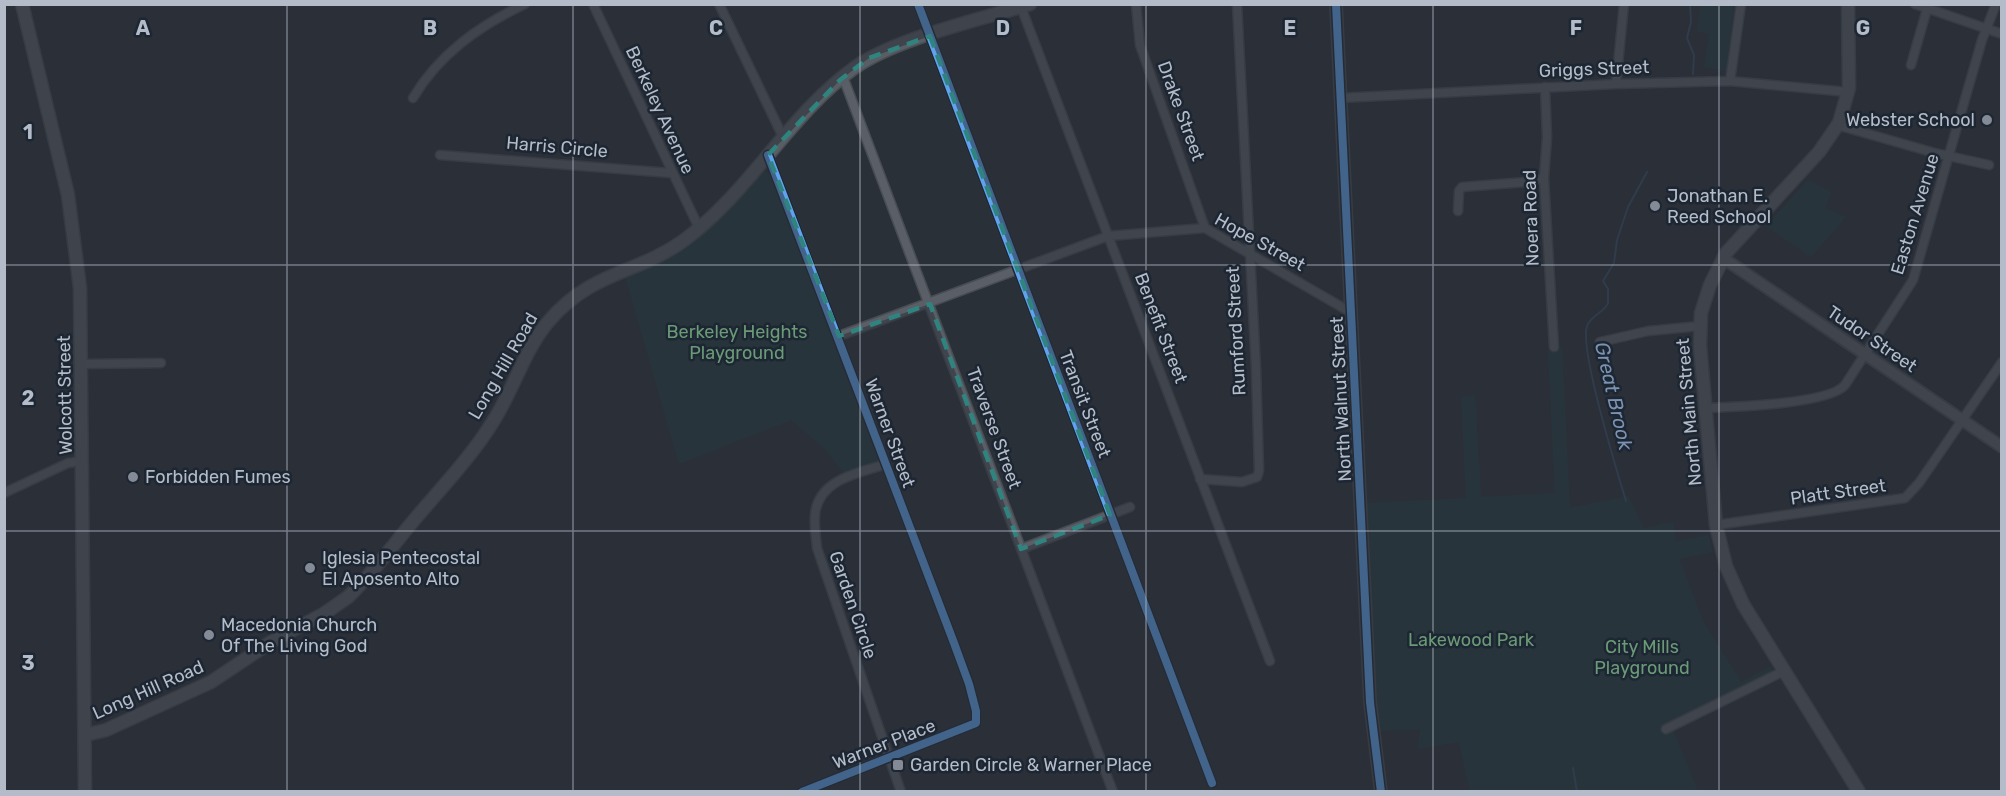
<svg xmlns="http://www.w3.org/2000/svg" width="2006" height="796" font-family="Rubik,sans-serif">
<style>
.green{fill:#273a3e}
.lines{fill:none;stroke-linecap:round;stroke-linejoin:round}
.stream{stroke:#384963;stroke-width:2}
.minor-casing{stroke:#484c53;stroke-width:11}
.tertiary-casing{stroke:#484c53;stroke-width:14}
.secondary-casing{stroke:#484c53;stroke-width:15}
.minor{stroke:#5a5e66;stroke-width:8}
.tertiary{stroke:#5a5e66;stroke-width:10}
.secondary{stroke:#595d64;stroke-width:12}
.cycleway-casing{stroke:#1d2633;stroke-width:11}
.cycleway{stroke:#60a3ed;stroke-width:8}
.marked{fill:none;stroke:#308480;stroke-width:4.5;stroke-dasharray:12 8;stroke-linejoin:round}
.grid{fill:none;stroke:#b4bcc9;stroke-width:1.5;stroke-opacity:0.55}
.poi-dot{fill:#848b96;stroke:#1d2633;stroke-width:2}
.labels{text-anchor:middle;stroke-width:5;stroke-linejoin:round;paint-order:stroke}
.street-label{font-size:18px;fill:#b4bcc9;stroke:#1d2633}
.poi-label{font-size:18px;fill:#b4bcc9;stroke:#1d2633;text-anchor:start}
.park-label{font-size:18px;fill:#6b9a76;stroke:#1d2633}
.water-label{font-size:20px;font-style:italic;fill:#7c92b1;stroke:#1d2633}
.grid-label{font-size:20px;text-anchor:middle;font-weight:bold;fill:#b4bcc9;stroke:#1d2633;stroke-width:5;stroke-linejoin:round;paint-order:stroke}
</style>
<rect width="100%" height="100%" fill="#2a3038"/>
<path class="green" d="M1701,5H1734L1726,71L1704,67L1709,34L1697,31Z
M765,171L770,175L880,465L848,478L825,449L791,420L679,464L625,276C666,262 696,241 727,211C738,200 751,177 765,171Z
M1808,180L1831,192L1825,208L1846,217L1811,257L1766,226Z
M1562,348L1570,508L1628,496L1644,528L1673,522L1676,541L1709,535L1712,552L1679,559L1703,621L1741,682L1770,667L1774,672L1670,723L1698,791H1470L1459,742L1418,749L1420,729L1378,731L1367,503L1466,498L1461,397L1475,396L1481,497L1555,493L1548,350Z"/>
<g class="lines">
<path class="stream" d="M1690,4L1691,22L1687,38L1694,55L1693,74
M1626,501C1617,471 1579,349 1587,326C1591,315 1604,313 1608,303V289L1603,281L1614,263L1617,240L1628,207L1647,172
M1573,768L1577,792"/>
<g class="minor-casing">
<path id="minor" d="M593,4L699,228
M719,4L783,137
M918,4L1212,783
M1136,4L1140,45L1205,228
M1915,4L2002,34
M1021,7L1270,661
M1911,65L1927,9
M843,77L1113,792
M1730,81L1741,4
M1616,84L1624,4
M1545,87L1547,137L1544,178L1554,347
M413,98C439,54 479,26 525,4
M1340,98L1616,84L1730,81L1848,92
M1837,125L1935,153L1989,165
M440,155L671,173
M768,155L954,643L969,684L976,711V723L802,792
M1458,211L1459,191L1462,187L1527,182L1544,178
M839,336L1108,236L1205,228L1352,313
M1600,342L1648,331L1700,326
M83,364L161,363
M1705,408C1733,407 1829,404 1845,385L1913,280L1982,40L1996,4
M886,464C859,473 818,479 815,515C814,526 816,537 817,548L901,792
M1200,479L1242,482L1257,477L1259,471L1256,368L1237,4
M4,493L68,463L83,461
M1716,525L1905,498L1919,483L2002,362
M1021,549L1130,507
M1666,729L1784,671"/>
</g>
<g class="tertiary-casing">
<path id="tertiary" d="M1336,4L1370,702L1381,792
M1723,258L2002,447"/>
</g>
<g class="secondary-casing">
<path id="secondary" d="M22,4L68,195L80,288L85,792
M1848,4L1849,88L1839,123L1819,152L1726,253L1710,285L1701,313L1700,346L1716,525L1726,566L1743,604L1859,792
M85,735L106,730L211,682L271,642L325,613L348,597C373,573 393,545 415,519C442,487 472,456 494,420C514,388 524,351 548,322C591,271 635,275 683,241C749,193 788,116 854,68C896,38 979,20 1030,4"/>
</g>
<use href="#minor" class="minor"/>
<use href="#tertiary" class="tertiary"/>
<use href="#secondary" class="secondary"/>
<g class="cycleway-casing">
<path id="cycleway" d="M918,4L1212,783
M1336,4L1370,702L1381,792
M768,155L954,643L969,684L976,711V723L802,792"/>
</g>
<use href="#cycleway" class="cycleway"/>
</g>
<path d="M0 0H2006V796H0ZM930,36L1110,515L1021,549L930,304L839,336L768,155L840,80L869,58Z" fill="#2a3038" fill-opacity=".55" fill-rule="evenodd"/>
<path class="marked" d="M930,36L1110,515L1021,549L930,304L839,336L768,155L840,80L869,58Z"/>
<path class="grid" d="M287,4V792M573,4V792M860,4V792M1146,4V792M1433,4V792M1719,4V792M4,265H2002M4,531H2002"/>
<g class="poi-dot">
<circle cx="1987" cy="120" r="6"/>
<circle cx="1655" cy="206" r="6"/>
<circle cx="133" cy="477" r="6"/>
<circle cx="310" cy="568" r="6"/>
<circle cx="209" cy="635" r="6"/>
<rect x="892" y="759" width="12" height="12" rx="3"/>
</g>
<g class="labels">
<g class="street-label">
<text transform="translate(1594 69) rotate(-2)" y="6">Griggs Street</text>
<text transform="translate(660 110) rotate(65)" y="6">Berkeley Avenue</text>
<text transform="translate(1181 111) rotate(70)" y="6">Drake Street</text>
<text transform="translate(557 147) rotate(5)" y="6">Harris Circle</text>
<text transform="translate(1915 214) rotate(-73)" y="6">Easton Avenue</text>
<text transform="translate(1531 218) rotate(-92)" y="6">Noera Road</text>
<text transform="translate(1260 242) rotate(29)" y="6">Hope Street</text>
<text transform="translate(1161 328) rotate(69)" y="6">Benefit Street</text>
<text transform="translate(1236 331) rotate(-93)" y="6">Rumford Street</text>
<text transform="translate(1872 339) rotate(34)" y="6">Tudor Street</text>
<text transform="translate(503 366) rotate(-60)" y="6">Long Hill Road</text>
<text transform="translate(65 395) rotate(-91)" y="6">Wolcott Street</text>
<text transform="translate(1341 399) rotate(-93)" y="6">North Walnut Street</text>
<text transform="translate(1085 404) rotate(69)" y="6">Transit Street</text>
<text transform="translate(1689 412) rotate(-95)" y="6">North Main Street</text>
<text transform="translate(994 428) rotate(70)" y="6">Traverse Street</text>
<text transform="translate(890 433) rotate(70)" y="6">Warner Street</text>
<text transform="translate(1838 492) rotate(-8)" y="6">Platt Street</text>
<text transform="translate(853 605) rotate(71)" y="6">Garden Circle</text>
<text transform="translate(148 690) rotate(-24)" y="6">Long Hill Road</text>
<text transform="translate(884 744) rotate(-21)" y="6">Warner Place</text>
</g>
<g class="poi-label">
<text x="1975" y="126" text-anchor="end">Webster School</text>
<text x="1667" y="202">Jonathan E.<tspan x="1667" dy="21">Reed School</tspan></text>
<text x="145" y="483">Forbidden Fumes</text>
<text x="322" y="564">Iglesia Pentecostal<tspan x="322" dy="21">El Aposento Alto</tspan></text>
<text x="221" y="631">Macedonia Church<tspan x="221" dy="21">Of The Living God</tspan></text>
<text x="910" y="771">Garden Circle &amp; Warner Place</text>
</g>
<g class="park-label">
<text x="737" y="338">Berkeley Heights<tspan x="737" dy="21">Playground</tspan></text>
<text x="1471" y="646">Lakewood Park</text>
<text x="1642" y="653">City Mills<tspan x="1642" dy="21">Playground</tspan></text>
</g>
<g class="water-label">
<text transform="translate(1614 396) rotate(77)" y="7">Great Brook</text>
</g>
</g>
<g class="grid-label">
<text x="143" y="35">A</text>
<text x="430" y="35">B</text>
<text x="716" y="35">C</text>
<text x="1003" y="35">D</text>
<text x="1290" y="35">E</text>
<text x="1576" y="35">F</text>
<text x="1863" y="35">G</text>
<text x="28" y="139">1</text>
<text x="28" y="405">2</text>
<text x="28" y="670">3</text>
</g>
<rect width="2006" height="796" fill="none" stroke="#b4bcc9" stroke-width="12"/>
</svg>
